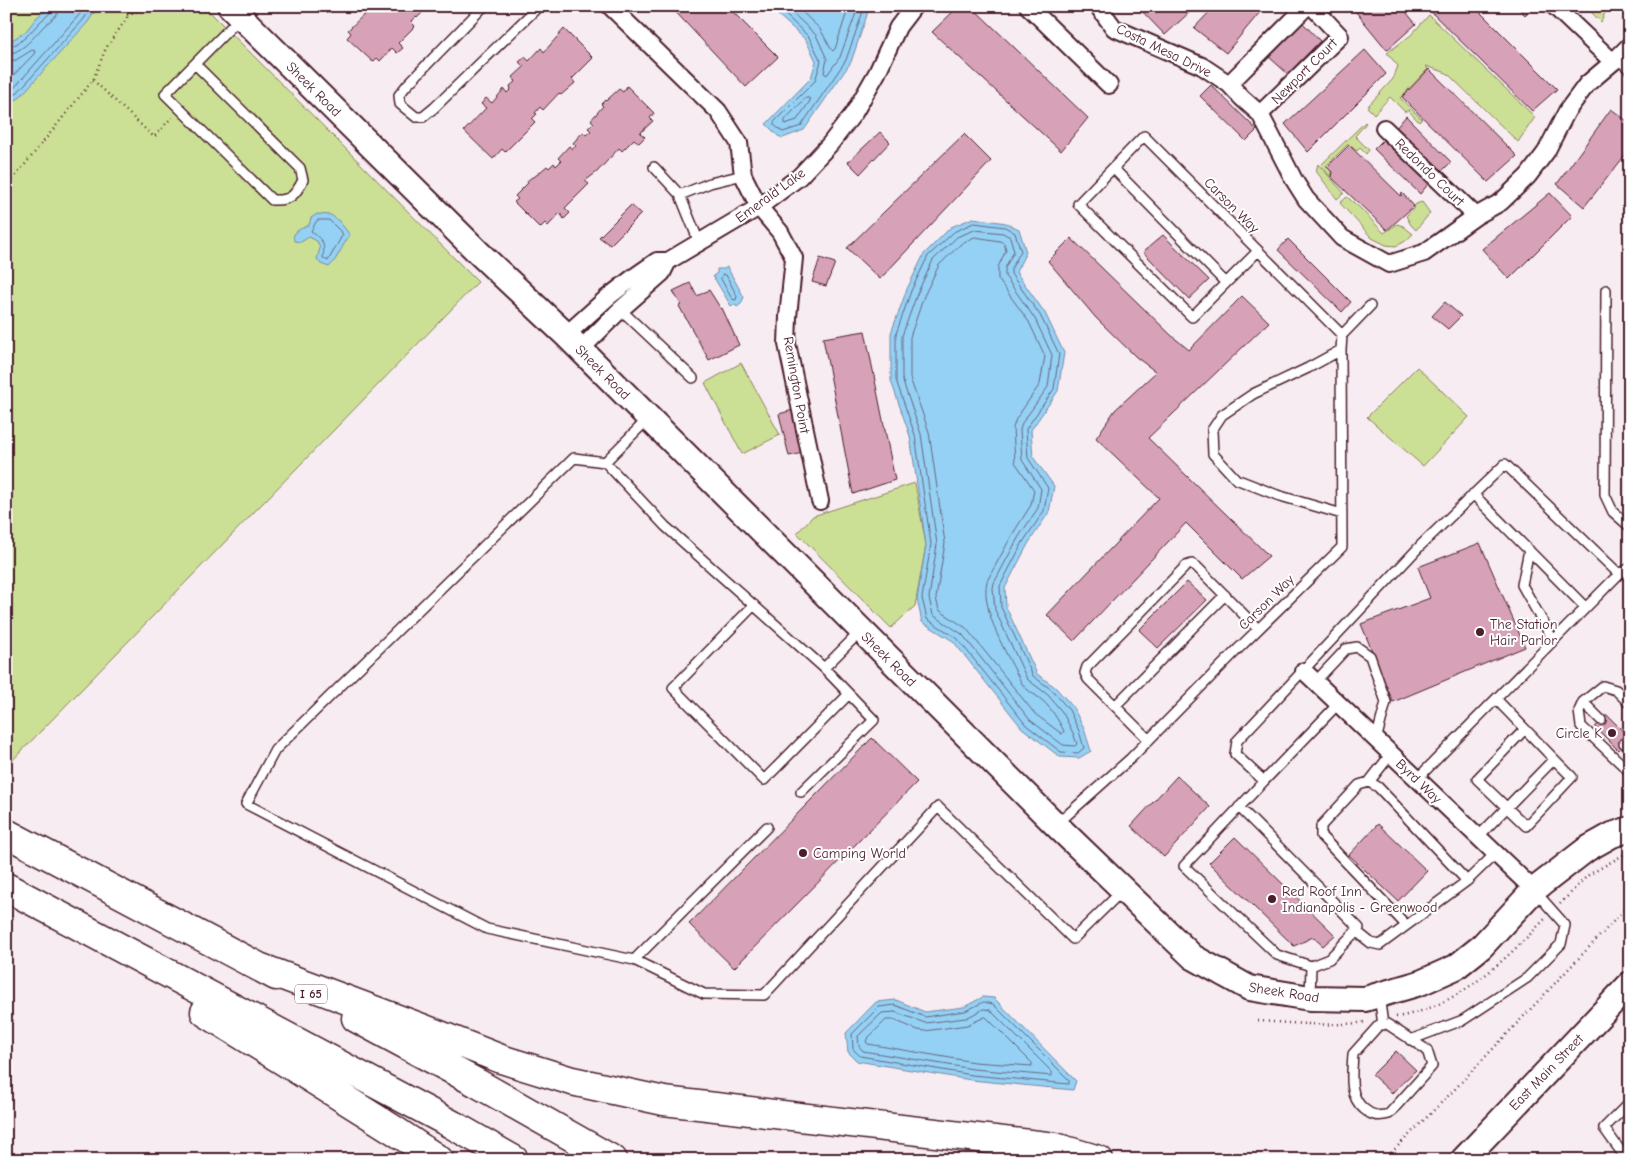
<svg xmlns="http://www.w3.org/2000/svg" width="1636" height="1166" font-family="'Comic Neue',sans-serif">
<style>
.green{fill:#cce095;stroke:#8b8060}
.water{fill:#94d1f5;stroke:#768aa4}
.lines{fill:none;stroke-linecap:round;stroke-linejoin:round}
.shore{stroke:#68667c;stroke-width:1}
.building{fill:#d7a2b8;stroke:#4a1f2b}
.lane-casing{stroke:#4a1f2b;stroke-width:12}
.street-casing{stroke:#4a1f2b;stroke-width:20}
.secondary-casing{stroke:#4a1f2b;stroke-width:28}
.highway-casing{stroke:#4a1f2b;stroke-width:31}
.path{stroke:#4a1f2b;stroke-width:2.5;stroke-dasharray:1 4;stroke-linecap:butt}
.lane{stroke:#fff;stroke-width:9}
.street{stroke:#fff;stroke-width:16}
.secondary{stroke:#fff;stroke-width:24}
.highway{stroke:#fff;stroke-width:28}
.poi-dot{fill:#4a1f2b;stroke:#fff;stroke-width:2}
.labels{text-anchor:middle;stroke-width:4;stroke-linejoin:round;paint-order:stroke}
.shield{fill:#fff;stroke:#80626b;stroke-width:1}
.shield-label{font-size:12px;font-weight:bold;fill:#4a1f2b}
.street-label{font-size:14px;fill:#4a1f2b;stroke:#fff}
.poi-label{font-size:14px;fill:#4a1f2b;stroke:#fff;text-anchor:start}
</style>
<rect width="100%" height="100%" fill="#f7ecf1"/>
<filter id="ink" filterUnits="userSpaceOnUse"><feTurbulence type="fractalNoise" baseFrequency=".02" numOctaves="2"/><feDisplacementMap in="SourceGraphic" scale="10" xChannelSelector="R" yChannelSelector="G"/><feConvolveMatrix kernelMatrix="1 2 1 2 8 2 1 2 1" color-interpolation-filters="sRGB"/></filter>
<g filter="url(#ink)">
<path class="green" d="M6,6H204L478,282L6,767Z
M1590,6H1608L1601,22L1587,8Z
M1429,15L1535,117L1518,142L1447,73L1426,66L1428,69L1400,98L1422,119L1419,122L1408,110L1405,112L1390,97L1374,114L1367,107L1393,79L1398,66L1387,53L1411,35Z
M1365,122L1366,123L1355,136L1369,150L1366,154L1360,148L1357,151L1348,144L1326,166L1331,171V177L1321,165Z
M1318,164L1344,193L1337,199L1316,171Z
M1347,197L1359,207L1384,233L1397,224L1403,226L1413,234L1404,242L1396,246L1386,245L1372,238L1340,203Z
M1422,202L1430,213L1416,230L1411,225L1406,216L1413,209L1416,204Z
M741,363L780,435L742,454L705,383Z
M1417,367L1469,417L1423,466L1367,417Z
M915,483L926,545L915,606L891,628L797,533L813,516Z"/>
<path class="water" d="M51,6H98L88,22L18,99L14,100L6,106V44L26,31L37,17Z
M768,6H868L867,15L851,62L804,130L783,138L778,136L766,124L811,78L816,61L806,40Z
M317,214L331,215L339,221L350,235C342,245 338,259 329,267L321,264L317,259L320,248L317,241L309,237L301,242L294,241C291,231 301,229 309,225L311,218Z
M973,218L1006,223L1019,229L1026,252L1016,272L1045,313L1064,353L1058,391L1031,430L1033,457L1054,486L1049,512L1028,544L1005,588L1006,607L1037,674L1055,687L1073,707L1084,729L1091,751L1079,758L1060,757L1022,728L953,641L922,622L917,599L926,545L910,436L891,381V333L907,289L924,254L951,227Z
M727,267L744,297L741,304L737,307L735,305L731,306L713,276L717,273V269H724Z
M983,997L994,998L1076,1081L1073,1090L971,1080L857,1061L848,1052L846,1033L876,1002L896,1000L925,1012L964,1007Z"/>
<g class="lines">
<path class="shore" d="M776,6L809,37L821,61L815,81L774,122V125L783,132L801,126L846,60L862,14L863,6
M785,6L816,35L827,59L824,73L827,75L840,57L856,13V6
M796,6L820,29L831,49L833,51L835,49L849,6
M6,47C21,46 31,31 41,21C46,16 52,14 53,6
M6,54C23,53 34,36 45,25C52,19 59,16 59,6
M6,61L16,60L32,50L35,51L34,54L6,83
M6,92L13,89L79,15L85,6
M806,98H809L810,101L797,120L785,124V120Z
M6,100L16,94L84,19L92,6
M318,220H329L343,234L328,261L323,258C325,242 323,241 311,231L316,222Z
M974,223L1005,227L1015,233L1021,251L1011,269V274L1040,315L1059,354L1054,389L1026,429L1028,458L1048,488L1044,511L1023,542L1000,586L1001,607L1033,676L1052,690L1069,710L1079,731L1084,748L1078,753L1061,752L1026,725L957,638L927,619L922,598L931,544L915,435L896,380V334L911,291L928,256L954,232Z
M975,230L1003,233L1010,237L1014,251L1005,268V276L1035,319L1052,355L1048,387L1022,423L1020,430L1022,460L1041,489L1038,508L1018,538L994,583L993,588L995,610L1027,679L1048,695L1063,713L1073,733L1077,744L1075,746L1063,745L1030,720L962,634L933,615L929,598L937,544L921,434L902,379V336L917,294L933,260L957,237Z
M975,237L1000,241L1004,243L1006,250L998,267V279L1029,322L1045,356L1040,384L1016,419L1013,428L1015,462L1034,490L1031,505L1012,535L987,581C980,610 1008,656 1021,682C1026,691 1035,694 1043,701C1052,709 1058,720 1064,731L1062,734L1035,714L966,628L939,610L936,598L945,543L929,432L910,378V337L924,296L939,265L962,243Z
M723,274L726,275L737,296L736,300L732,299L721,279Z
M984,1002L993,1004L1069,1080V1084L972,1075L860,1056L853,1049L852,1034L879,1007L895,1005L925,1017L965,1011Z
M984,1009L990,1010L1052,1072V1076L973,1069L863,1051L859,1046L858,1036L882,1013L895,1012L925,1023L966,1018Z
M986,1017L1032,1063V1066L974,1062L868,1044L866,1042L867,1039L886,1020H894L918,1030L925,1031L967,1025Z"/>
</g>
<path class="building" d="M373,6H429L417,18L416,17L411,22L415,26L398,43L403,48L397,53L392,48L380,61L377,58L373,62L347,38L351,33L348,30Z
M670,6H727L778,57L746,87Z
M959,6H971L1088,118L1061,151L932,32Z
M1137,6H1191L1193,9L1165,35Z
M1215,6H1265L1226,53L1194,28Z
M1351,6H1401L1416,24L1387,50Z
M1434,6H1474L1557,89L1532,111L1429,10Z
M1517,6H1534L1525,15Z
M1302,22L1320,41L1288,74L1269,57Z
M564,29L593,58L572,79L575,83L561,95L559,93L543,110L540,107L535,113L537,114L532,119L535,122L505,152L502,149L493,159L464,131L486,108L481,104L486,98L492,103L504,89L507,93L511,89L510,86L516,81L512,78L524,67L519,62L525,57L529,61L541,48L544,52Z
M1365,50L1386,74L1308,152L1285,124Z
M1429,69L1517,156L1488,182L1402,97Z
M1211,85L1257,130L1246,141L1200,96Z
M627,86L654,113L650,118L653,121L640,133L645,137L639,143L634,139L622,151L619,148L597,172L585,181L589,184L565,208L570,213L564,219L560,213L548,226L545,223L540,228L514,202L518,199L515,196L528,183L527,181L532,177H534L547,166L549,168L554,163L556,166L561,161L558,158L569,146L572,149L576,146L573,143L583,132L586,135L591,131L588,128L594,123L591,120L603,106L601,104L605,100L606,101L619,89L623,92Z
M1611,109L1630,123V149L1584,207L1557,184Z
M1406,116L1451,162L1441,172L1396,128Z
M880,132L890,142L860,174L848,162Z
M964,134L991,161L880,279L847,248Z
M1384,139L1430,182L1420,194L1374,149Z
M1349,145L1401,196L1402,193L1414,206L1387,230L1331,177L1332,172L1327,167Z
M1550,193L1572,216L1509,279L1482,249Z
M631,205L641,214L610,245L599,237Z
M1163,235L1209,280L1189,299L1143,252Z
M1071,238L1172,336L1189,350L1242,296L1269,322L1148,438L1269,556L1242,579L1186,523L1074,641L1047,615L1159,498L1096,438L1115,410L1156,372L1136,357L1096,318L1048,261Z
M1288,239L1351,302L1342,312L1278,250Z
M820,258L835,263L826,286L812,282Z
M690,283L697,296L709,290L721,309L722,308L739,345L709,360L679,306L681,305L673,291Z
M1445,302L1461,316L1448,329L1432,316Z
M865,331L895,480L853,494L823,338Z
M793,410L803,453L789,456L779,414Z
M1480,543L1525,647L1393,702L1361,624L1430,598L1418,567Z
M1187,582L1207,600L1158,648L1139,630Z
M1607,715L1630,738L1618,750L1595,727Z
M872,738L917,782L734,968L689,924Z
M1177,776L1210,807L1164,857L1131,826Z
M1378,824L1427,871L1398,901L1349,855Z
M1235,837L1335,935L1323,946L1313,937L1294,946L1209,863Z
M1396,1051L1416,1070L1392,1093L1372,1075Z"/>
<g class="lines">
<g class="lane-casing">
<path id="lane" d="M484,6L407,85L399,95L400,104L416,117H423L434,108L539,6
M1617,58L1630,70
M195,64L300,168L303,180C295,196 290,201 272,200L165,94L241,17
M654,167L680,195L699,242
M1113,168L1226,283
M680,195L710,183L743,175
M1606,290L1605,495L1613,512L1630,527
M619,308L693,378
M1342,335L1370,306
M1341,350L1308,368L1253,394L1222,415L1212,430L1213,454L1236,479L1277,495L1342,514
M605,462L665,526L824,668
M1473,494L1585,607
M1529,550L1522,585L1553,640
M754,605L673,688L764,780L849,694
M1315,682L1346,649L1357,647L1370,656L1386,702L1376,740
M1583,702L1603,686L1616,690L1630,704
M1338,704L1264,781L1235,754L1237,741L1421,545L1505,464L1619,574
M1115,706L1225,595
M1601,720L1583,702L1579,711L1581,726L1630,772
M1525,729L1477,779L1526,826L1572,777L1554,759
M1149,740L1088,679L1085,673L1087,667L1186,566L1192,564L1197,567L1258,629
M1624,743L1630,749
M1417,779L1619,574L1630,568
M1264,781L1184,866L1277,955L1311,966L1310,997
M1369,782L1391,754
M801,792L874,720L824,668L861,631
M1239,807L1359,928L1329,959L1311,966
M1056,825L1131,758L1236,651L1342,547L1341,350L1342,335L1144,136L1078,204L1192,317L1258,251
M767,827L634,960L704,994L764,995L938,807L1073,939L1123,890
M1478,837L1554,759L1496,699
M1406,925L1321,836V826L1359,785L1369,782L1378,787L1467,881
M1356,931L1371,943L1380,945L1467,881L1496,853
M634,960L487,929L246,804L275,750L574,458L605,462L649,418
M1379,995L1383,1025
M1387,1024L1427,1050L1432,1066L1389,1114C1379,1117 1372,1116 1364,1109C1348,1096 1352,1073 1353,1054L1379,1025Z
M1410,1040L1463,1020L1527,978L1561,944L1565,925L1534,890
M1627,1160L1604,1128L1630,1102"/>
</g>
<g class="street-casing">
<path id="street" d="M610,6L718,111L739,143L743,175L759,207L780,232L794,258L788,317L787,344L820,501
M1028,6L1109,85
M1098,6L1114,28L1202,66L1229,84L1242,98L1260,114L1294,180L1306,199L1342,238L1389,264L1424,253L1476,216L1501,202L1528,176L1546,152L1567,111L1587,84L1613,62L1630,45
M1554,6L1613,62
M1229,84L1307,6
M1260,114L1340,36L1312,6
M1384,128L1476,216
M566,335L607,298L634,277L657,261H668
M580,350L620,310L662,273L668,261L759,207L799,177L830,144L854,113L877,73L898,27L914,6
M1304,671L1534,890"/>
</g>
<g class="secondary-casing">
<path id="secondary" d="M230,6L481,255L566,335L1056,825L1193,957L1249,988L1310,998L1365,999L1420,983L1456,967L1481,947L1534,890L1587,849L1612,835L1630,829
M1463,1160L1630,984"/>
</g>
<g class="highway-casing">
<path id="highway" d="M6,833L276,976
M6,887L453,1125L514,1160
M259,967L422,1028L501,1059L572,1081L664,1101L1055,1147L1099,1160
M205,1012L394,1130L439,1160
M356,1018L477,1083L613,1160"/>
</g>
<path class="path" d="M127,15L141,9L140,6
M93,80L154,137L172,117
M6,188L93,80L106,48L127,18L128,6
M1560,904L1587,876L1630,851
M1396,1017C1457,1008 1504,961 1545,919
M1258,1021C1294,1023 1330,1027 1366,1022
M1384,1160L1454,1090L1630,904"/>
<use href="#lane" class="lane"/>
<use href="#street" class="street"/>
<use href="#secondary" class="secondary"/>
<use href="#highway" class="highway"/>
</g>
</g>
<g class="poi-dot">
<circle cx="1480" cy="632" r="5"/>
<circle cx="1612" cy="733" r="5"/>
<circle cx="803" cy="853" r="5"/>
<circle cx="1272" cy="899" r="5"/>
</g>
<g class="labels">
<rect class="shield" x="295" y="984.5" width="32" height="19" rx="4"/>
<g class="shield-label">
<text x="311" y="998">I 65</text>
</g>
<g class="street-label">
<text transform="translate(1164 50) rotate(26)" y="5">Costa Mesa Drive</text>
<text transform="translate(1304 71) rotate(-45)" y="5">Newport Court</text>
<text transform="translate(314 89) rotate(45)" y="5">Sheek Road</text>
<text transform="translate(1430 172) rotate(44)" y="5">Redondo Court</text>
<text transform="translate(770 195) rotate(-36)" y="5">Emerald Lake</text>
<text transform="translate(1232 205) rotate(45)" y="5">Carson Way</text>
<text transform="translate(603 372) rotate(45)" y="5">Sheek Road</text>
<text transform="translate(797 385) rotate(80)" y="5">Remington Point</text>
<text transform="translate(1266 602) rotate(-45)" y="5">Carson Way</text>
<text transform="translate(889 659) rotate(45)" y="5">Sheek Road</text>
<text transform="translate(1419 781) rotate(44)" y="5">Byrd Way</text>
<text transform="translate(1284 992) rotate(9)" y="5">Sheek Road</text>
<text transform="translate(1546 1072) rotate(-46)" y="5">East Main Street</text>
</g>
<g class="poi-label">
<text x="1490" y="629">The Station<tspan x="1490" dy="16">Hair Parlor</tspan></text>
<text x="1602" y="738" text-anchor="end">Circle K</text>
<text x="813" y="858">Camping World</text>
<text x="1282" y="896">Red Roof Inn<tspan x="1282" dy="16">Indianapolis - Greenwood</tspan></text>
</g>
</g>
<rect width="1636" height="1166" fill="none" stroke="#fff" stroke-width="25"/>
<rect x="12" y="12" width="1611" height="1141" fill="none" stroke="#4a1f2b" stroke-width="2" filter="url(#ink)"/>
</svg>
